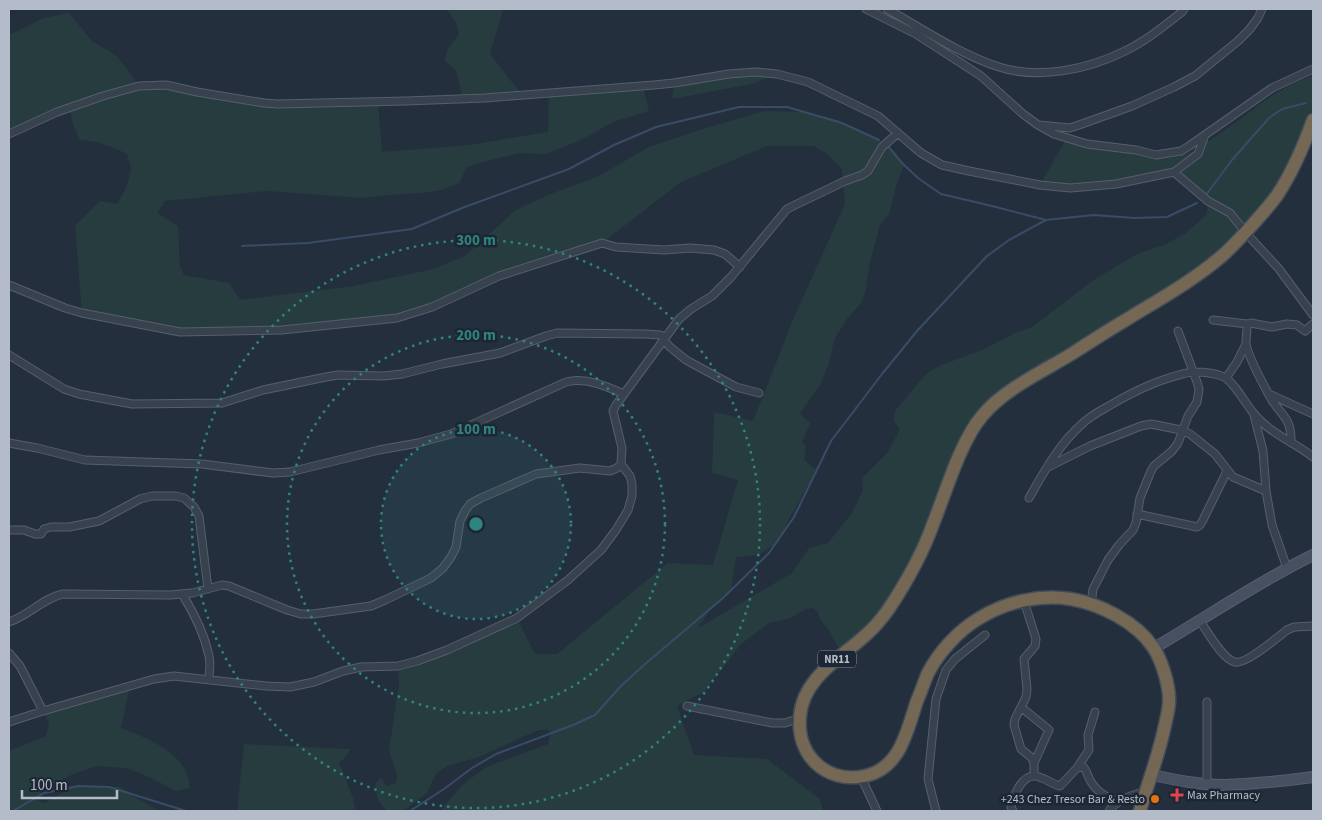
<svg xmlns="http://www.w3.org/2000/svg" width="1322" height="820" font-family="'Source Sans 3',sans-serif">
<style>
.green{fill:#263c3f}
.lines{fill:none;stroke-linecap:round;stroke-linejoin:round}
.stream{stroke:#394c67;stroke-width:2}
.street-casing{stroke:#565f6c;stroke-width:9}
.secondary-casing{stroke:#565f6c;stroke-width:12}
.highway-casing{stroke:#434c59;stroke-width:15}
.street{stroke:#38414e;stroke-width:7}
.secondary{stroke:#465061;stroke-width:10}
.highway{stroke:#746855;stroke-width:12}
.ring{fill:none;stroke:#308480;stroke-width:2.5;stroke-dasharray:2.5 5}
.health-dot{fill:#e0444e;stroke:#1d2633;stroke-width:2}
.food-dot{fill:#e8710a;stroke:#1d2633;stroke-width:2}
.labels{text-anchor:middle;stroke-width:5;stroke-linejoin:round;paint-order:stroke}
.shield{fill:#1d2633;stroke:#878f9c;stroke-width:1}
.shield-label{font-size:11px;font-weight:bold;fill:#b4bcc9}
.poi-label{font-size:12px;fill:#b4bcc9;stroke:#1d2633;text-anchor:start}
.centre{fill:#308480;stroke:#1d2633;stroke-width:2.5}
.ring-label{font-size:15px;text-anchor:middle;font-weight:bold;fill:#308480;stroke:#1d2633;stroke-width:5;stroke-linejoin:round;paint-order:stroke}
</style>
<rect width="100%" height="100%" fill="#242f3e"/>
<path class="green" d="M447,9H503L490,54L522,95L463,99L456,71L445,61L447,50L459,34L456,23Z
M69,13L92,41L117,56L139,86L166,85L264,103L378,101L382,152L469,145L548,132L549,93L643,86L649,111L613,122L581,140L546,154L521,153L486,161L467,167L459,183L441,190L422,193L401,194L362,198L267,191L165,201L157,213L178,226L180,266L184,275L229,283L240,300L354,286L433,269L465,256L516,210L548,195L597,177L649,147L703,129L764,111L807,112L838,120L873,136L885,144L894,151L904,165L896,186L889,214L880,225L870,262L865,293L861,303L846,320L834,340L829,363L821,383L800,414L810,423L802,442L806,446L804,460L817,470L788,521L779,542L758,555L736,557L731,590L713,606L698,628L792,573L809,548L828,543L852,513L863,490L862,478L888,452L900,429L894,421L895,411L926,374L939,366L984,349L1015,333L1032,327L1095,279L1137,254L1164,245L1186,233L1207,214L1208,201L1174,172L1078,188L1040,185L1066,139C1091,146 1116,151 1141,155C1150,157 1159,159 1168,158C1188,157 1206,143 1222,132C1251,112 1279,86 1313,76V120L1294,165L1225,254L995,403L955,466L887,612L842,655L829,630L821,621L817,611L813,608L805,609L791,618L769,623L741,644L705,691L677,706L694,755L767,759L820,799L823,811H440L462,785L486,767L548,744L551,732L546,729L536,731L479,757L447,766L436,774L427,793L406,809L397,811H387L378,800L375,784L381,778L387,786L396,783L397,775L389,751L399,683L398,666L417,661L517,618L535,654H557L668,563L713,565L738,480L712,473L714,412L753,421L771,376L792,322L845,204L842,169L826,153L813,146H767L681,182L602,243L499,276L412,314L282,330L180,332L82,313L75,226L100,201L117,204L127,186L131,168L127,154C111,146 98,141 80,140L73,125L70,108L9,134V35L44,18Z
M729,74H777L752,84L672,99L674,83Z
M130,686L121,728C144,737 180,750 188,777C189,780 189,785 190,788L176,791L149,777L127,768L97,766L73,774L42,790L38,801L45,803L71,788L85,785L121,787L133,796L159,811H9V751L46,736L49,724L43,711Z
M244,744L350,749L345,758L339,762L353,798L355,808L351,811H237Z"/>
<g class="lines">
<path class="stream" d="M887,145L902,163L918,178L941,194L992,206L1046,220
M1206,195L1232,160L1269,118L1282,109L1306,103
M242,246L308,243L412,229L462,208L569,169L614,145L656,127L739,107H787L842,123L879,140
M13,811L44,793L78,786L109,787L186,811
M410,811L444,789L472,768L496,754L573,725L595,715L620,687L645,664L723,598L769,553L794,517L831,441L882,374L917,331L987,256L1009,240L1046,220L1094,215L1134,218L1167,217L1197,203"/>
<g class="street-casing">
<path id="street" d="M866,9L916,34L981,76L1023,114L1038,125L1054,134L1087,144L1136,150L1156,155L1181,151L1189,146L1272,88L1313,69
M887,9C923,29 959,54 999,67C1039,80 1089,69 1125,51C1146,41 1164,26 1182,12L1184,9
M1039,125L1070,128L1079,125L1132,106L1174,87L1195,76L1238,41L1249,30L1258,18L1262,9
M9,134L57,112L103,96L139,86L166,85L197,92L264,103L278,104L406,101L485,98L654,85L674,83L729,74L755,72L777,74L808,82L878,116L921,153L942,165L969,171L1040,185L1070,188L1116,184L1174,172L1198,154L1205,135
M1174,172L1208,201L1230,213L1246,233L1279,269L1313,315
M9,285L65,308L82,313L180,332L282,330L397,318L432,307L499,276L602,243L616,247L664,250L690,248L714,250L725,254L740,267
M1213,320L1247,324L1251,323L1272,327L1287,324L1297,325L1305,331L1313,324
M1247,324C1247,331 1246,338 1246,344C1248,355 1263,384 1269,395C1280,416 1292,416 1291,443
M663,339L670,347L686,360L736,387L759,393
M9,355L64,389L79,394L132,404L222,403L263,390L326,377L338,375L383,376L402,374L442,364L500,353L546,336L557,333L645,334L660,335L665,337
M1226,378L1237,362L1246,344
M1269,394L1313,414
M1254,415L1263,451L1266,491L1272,525L1287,568
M9,443L37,448L85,460L202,464L273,473L290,472L379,450L418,443L451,434L566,382C586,377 606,386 624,394
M1048,467L1090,446L1141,426L1151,424L1181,430L1190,434L1215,454L1233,477L1266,491
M1029,498C1044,472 1059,444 1082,424C1089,417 1098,412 1107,407C1129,394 1148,384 1172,377C1179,375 1187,372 1194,372C1204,372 1215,373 1224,377C1234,382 1247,406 1255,415C1271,434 1294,442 1313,457
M1137,514L1197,527L1200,525L1203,520L1227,471
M9,530H24L35,534H41L44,529L51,527H69L99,521L140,499L152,496H176L184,498L194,507L199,516L208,589
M182,594C194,613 204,633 209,656C211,663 209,672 209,680
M1024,601L1036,639L1035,646L1024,659L1027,689L1026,697L1015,719L1014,725L1021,749L1032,758L1034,763V776
M1091,605L1093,589L1108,560L1119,545L1133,530L1136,523L1140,498L1151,471L1154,466L1172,451L1178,443L1188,416L1197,402L1199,389L1197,382L1178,331
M1200,621C1207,631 1223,660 1235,662C1245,665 1278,637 1287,630L1294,627L1313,626
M9,622C28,616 43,598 63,594L170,595L192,593L222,585L229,586L287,610L301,614H313L371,606L385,600L431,578L443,568L451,557L456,547L460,521L465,511L470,504L481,498L536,474L580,468L610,471L617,468L621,464L622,448L613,411L616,405L679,319L691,309L712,296L731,277L787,209L795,205L845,181L862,175L868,171L882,147L898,133
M9,653L20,666L43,711
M687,706L772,723H785L800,718
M1021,707L1049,730L1034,763
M9,722L43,711L154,679L174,676L266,686L290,687L314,682L343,671L361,667L398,666L417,661L447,650L517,618L568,580L601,550L616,530L628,510L632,496V484L630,476L621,464
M1077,768L1089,750L1088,735L1095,712
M861,777L877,811
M1207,784V702
M936,811L928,779L936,699L946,670L955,659L985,635
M1013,811L1011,807C1013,797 1021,776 1034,776C1043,776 1051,784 1060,786L1077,768L1083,767C1087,770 1087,775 1090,780C1096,792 1107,797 1118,802
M1109,811C1117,799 1133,795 1146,791"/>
</g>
<g class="secondary-casing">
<path id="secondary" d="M1154,648C1207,617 1258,582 1313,555
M1152,775C1176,780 1200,785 1224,785C1254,784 1284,781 1313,777"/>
</g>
<g class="highway-casing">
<path id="highway" d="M1140,811C1148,782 1159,755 1165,725C1167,716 1170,706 1169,696C1168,681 1161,659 1153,647C1136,622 1100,604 1071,599C1039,594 1005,602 978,619C958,631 939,652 928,673C924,682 921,692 917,701C907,730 901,768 865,776C826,784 796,755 800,716C803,677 843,657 869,632C876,626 882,618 888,610C906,583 922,555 933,524C946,492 960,442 982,416C1004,389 1044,371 1073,353C1090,342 1107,331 1124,321C1158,300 1193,281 1223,255C1234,245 1244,234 1254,223C1262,214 1271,204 1278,194C1293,171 1304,145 1313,120"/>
</g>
<use href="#street" class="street"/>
<use href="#secondary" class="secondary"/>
<use href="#highway" class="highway"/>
</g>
<circle cx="476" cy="524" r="95" fill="#308480" fill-opacity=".12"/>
<g class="ring">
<circle cx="476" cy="524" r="95"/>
<circle cx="476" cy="524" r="189"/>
<circle cx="476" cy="524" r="284"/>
</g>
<path class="health-dot" d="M1174.5 787.5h5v5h5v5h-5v5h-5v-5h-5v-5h5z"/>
<circle class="food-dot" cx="1155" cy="799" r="5"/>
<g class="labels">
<rect class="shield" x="818" y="650.5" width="38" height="17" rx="4"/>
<g class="shield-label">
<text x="837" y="663">NR11</text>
</g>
<g class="poi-label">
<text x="1187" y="799">Max Pharmacy</text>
<text x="1145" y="803" text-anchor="end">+243 Chez Tresor Bar &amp; Resto</text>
</g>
</g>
<circle cx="476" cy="524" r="8" class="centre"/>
<g class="ring-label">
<text x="476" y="245">300 m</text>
<text x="476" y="340">200 m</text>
<text x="476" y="434">100 m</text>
</g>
<rect width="1322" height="820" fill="none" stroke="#b4bcc9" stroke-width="20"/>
<path d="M22 790v8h95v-8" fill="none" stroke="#b4bcc9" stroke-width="2.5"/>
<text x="30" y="790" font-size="15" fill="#b4bcc9" stroke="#1d2633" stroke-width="4" paint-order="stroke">100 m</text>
</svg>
